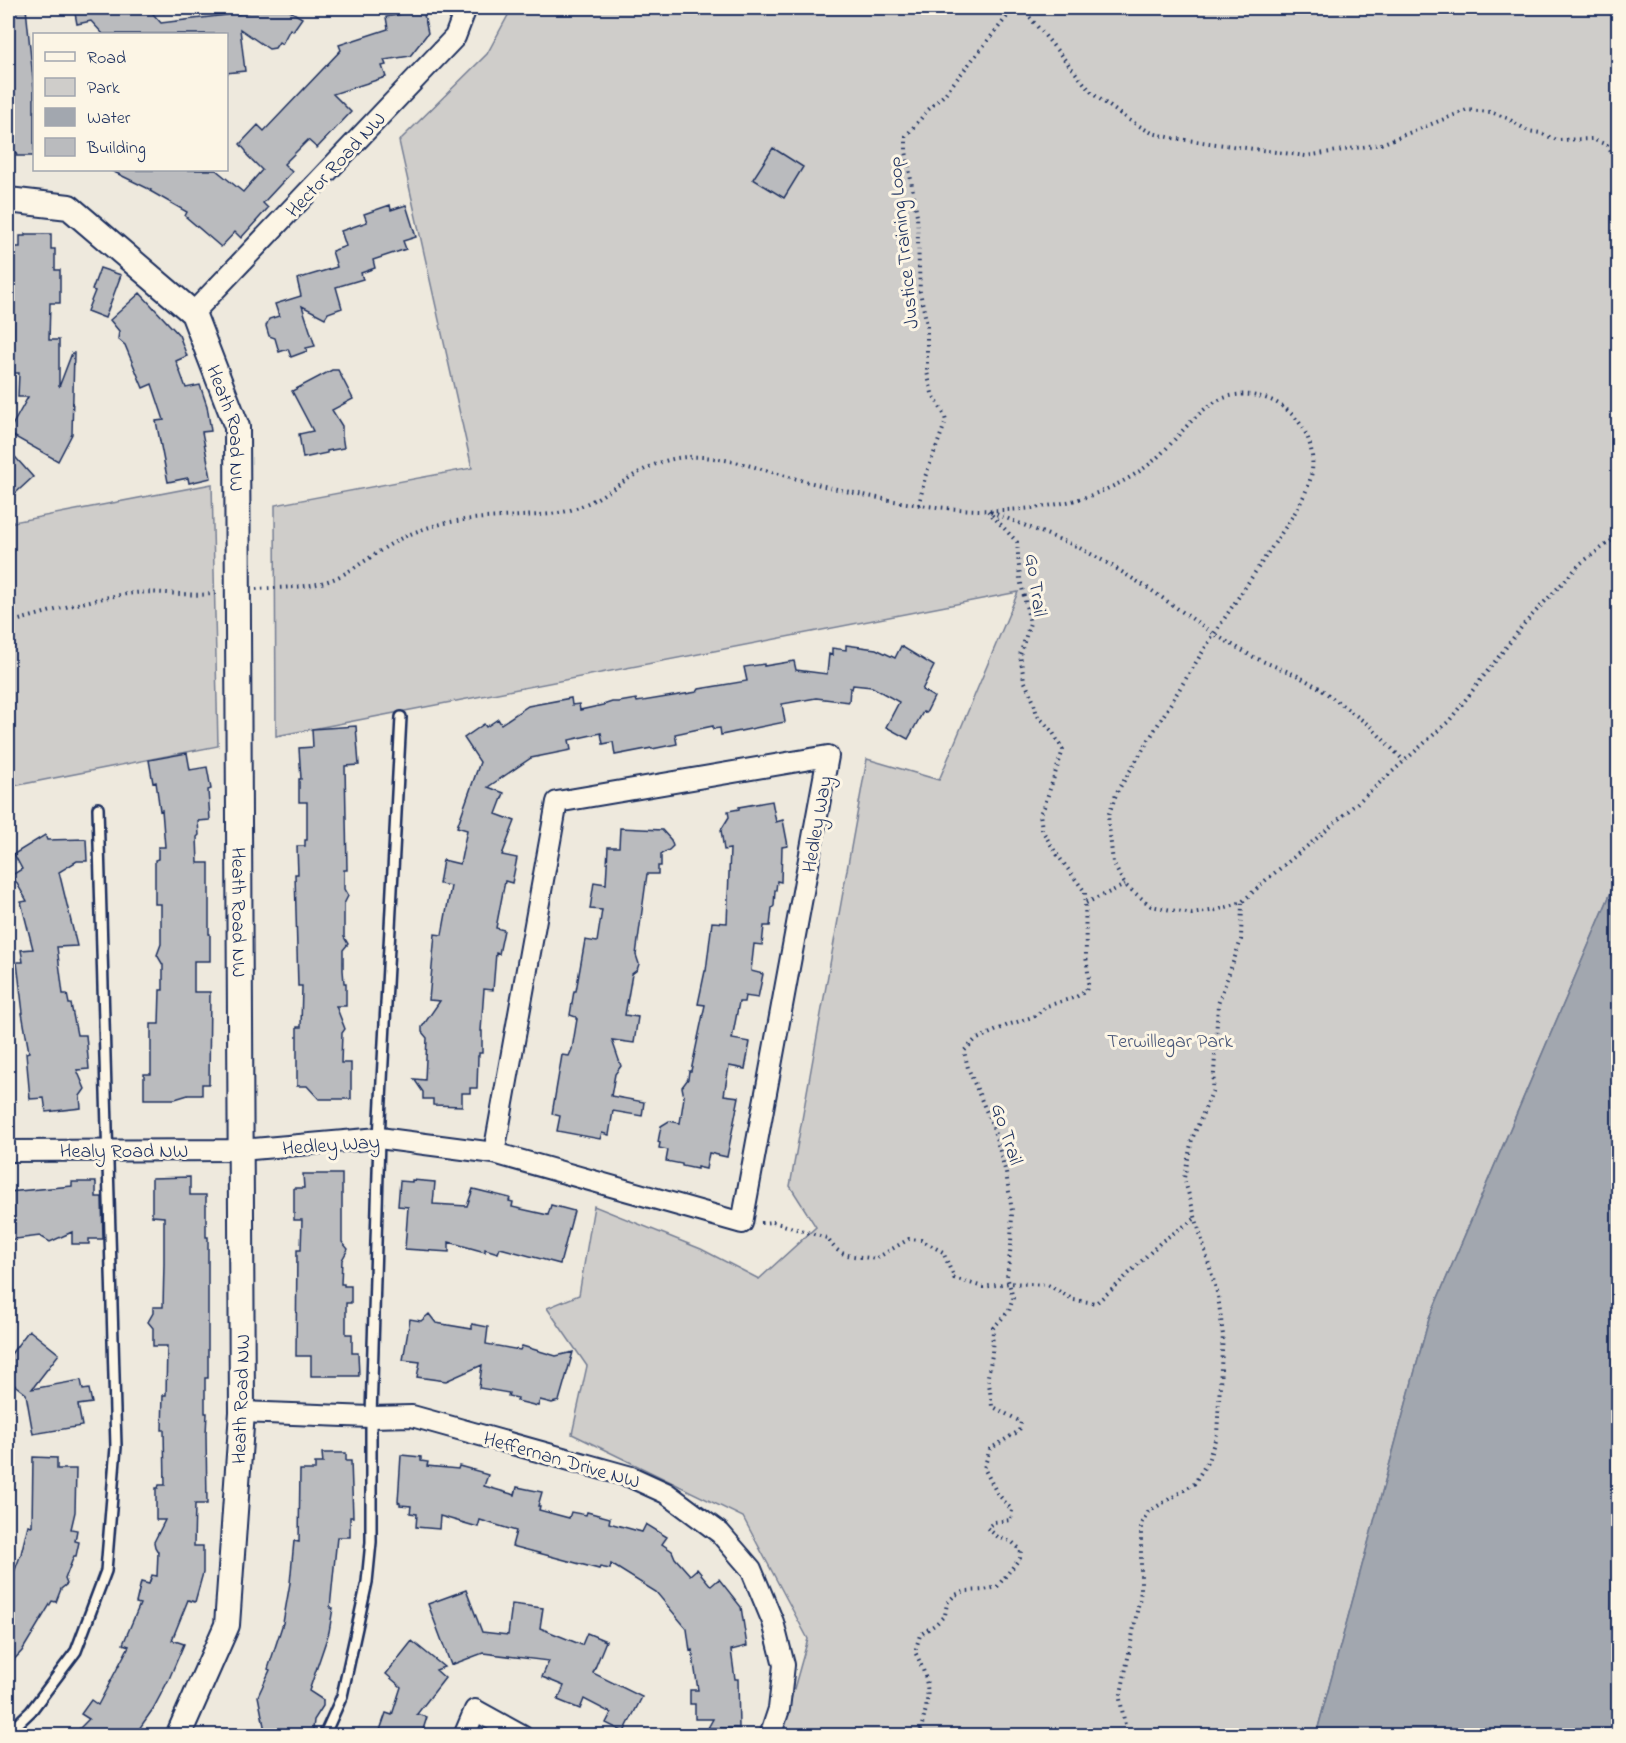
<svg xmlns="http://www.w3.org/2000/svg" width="1626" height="1743" font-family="'Indie Flower',sans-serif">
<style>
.green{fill:#cfcdca;stroke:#757e94;stroke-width:1.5}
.water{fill:#a2a7af;stroke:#6c778f;stroke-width:1.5}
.building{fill:#babbbe;stroke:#1b2f5e;stroke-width:1.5}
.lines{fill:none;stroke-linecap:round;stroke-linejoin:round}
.service-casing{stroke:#1b2f5e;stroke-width:14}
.minor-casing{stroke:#1b2f5e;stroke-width:24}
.tertiary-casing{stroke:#1b2f5e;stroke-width:28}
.path{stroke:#1b2f5e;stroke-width:4;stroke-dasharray:1.5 4.5;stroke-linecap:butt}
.service{stroke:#fcf5e5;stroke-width:9}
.minor{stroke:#fcf5e5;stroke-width:20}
.tertiary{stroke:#fcf5e5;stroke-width:24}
.labels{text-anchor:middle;stroke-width:6;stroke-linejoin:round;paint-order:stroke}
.street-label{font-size:20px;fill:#1b2f5e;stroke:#fcf5e5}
.park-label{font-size:20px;fill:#485679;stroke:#fcf5e5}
</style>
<rect width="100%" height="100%" fill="#eee9dd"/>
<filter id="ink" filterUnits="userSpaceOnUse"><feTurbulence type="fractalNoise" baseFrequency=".0167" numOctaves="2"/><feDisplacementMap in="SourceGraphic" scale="12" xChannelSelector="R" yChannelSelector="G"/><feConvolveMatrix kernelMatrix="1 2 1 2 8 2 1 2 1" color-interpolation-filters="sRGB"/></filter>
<g filter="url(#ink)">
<path class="green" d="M512,8H897L898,10L972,8H1618V876L1429,1319L1316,1735H781L808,1639L743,1517L572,1434L587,1366L547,1308L579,1295L594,1206L701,1249L759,1279L816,1227L790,1186L867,759L939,780L1018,592L276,736L275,505L472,468L399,141L487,54Z
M212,484L218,746L8,787V523Z"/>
<path class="water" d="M1618,876V1735H1316L1429,1319Z"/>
<path class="building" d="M8,8H26L34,89V156H16L17,153L8,152Z
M74,8H148L161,23L226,15V8H237L238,14L248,12L240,8H285L302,18L293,31L290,29L282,44L279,42L275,48L269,49L240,29L245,71L226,73V34H103L91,21L77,24Z
M423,10L428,33L410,56L384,60L386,65L382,66L386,77L333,94L351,112L317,148L308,140L284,164L292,172L263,203L268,208L241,238L235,232L221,247L185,216L187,212L150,191L151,190L110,170H216L243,192L262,170L247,155L246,151L240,144L258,125L264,131L341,50L339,45L388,29L386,17Z
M773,148L803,167L784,198L753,179Z
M390,205L391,210L406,205L416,237L403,241L406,249L373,260L375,268L361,273L363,279L336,287L342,308L328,313L325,318L302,306L315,346L306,348L307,351L291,357L288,349L279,352L275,338L269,336L266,326L269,319L279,316L275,304L301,296L297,279L337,267L332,251L346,246L341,231L367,222L364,214Z
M25,234H51V249H55V270H60V303H50L49,340H59V387L72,353H74L72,434L58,461L8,433L28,397H18L19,373H13V327H8V247H20V236H25Z
M100,268L121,275L105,318L87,311L95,291L92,290Z
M140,293L179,335L187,356L176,361L186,388L200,385L207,406L211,431L202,432L211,478L189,483L188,478L168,482L156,421L164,420L152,384L143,388L125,345L118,339L119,331L110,320Z
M332,370H338L353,399L332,410L342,426V435L344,448L327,451V453L303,458L299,434L313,431L292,391Z
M8,449L33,477L8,500Z
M846,645L876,649L895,658L901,646L934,666L922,690L934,697L926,713L923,712L908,739L886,727L899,702L872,687L853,685L852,689L850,688L849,702L816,698L782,704L785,722L721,735L720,728L713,729V726L675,734L677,744L652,749V748L615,755L613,742L603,744L601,733L569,740L571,750L531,758L488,787L504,793L496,814L515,821L502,855L517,858L512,883L505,881L496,928L504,930L499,954L496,953L493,990L484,989L481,1031H482V1053H479V1056H478L477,1088H470V1093H462V1106L433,1105V1099H423V1092L414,1079L425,1080L427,1038L422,1032V1027L440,1001L429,1000L435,934L442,935L451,886L439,884L443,860L460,864L467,830L457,827L480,762L464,738L484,724L486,727L498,719L501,724L528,706L571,698L572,705L579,704L580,710L603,705L612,702H619L636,699L637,702L697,692L699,689L747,681L744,667L764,664V666L794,661L796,670L827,674L829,654L832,655V648L846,650Z
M356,726L359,765L345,766L347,870H344V889L348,896L344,904V937L348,944L343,950V970L344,983H346V1006H336L345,1029L342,1033L341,1063H351V1099H319L307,1086H297V1027H301L302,986H298L295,874H298L297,846H305V840H307V802H299V779H301L299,748L313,747L312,729Z
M187,753L190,770L207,767L211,789L208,790L210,820L198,821L199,835L197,837L198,863H209V934H210V961H194V992H210L209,1084H202V1095H188L175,1099H144V1074H151V1024H159L160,990H163V965L157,955L161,944V904H155V860L158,859V847H165L162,810L160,811L156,782L153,783L149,760Z
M772,801L776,822L783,820L788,846L782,847L781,882L777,881L776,890H775L774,906L772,908L770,926H764L762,945L754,944L751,971L763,974L758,998L745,996L744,1002H739L732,1039L750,1042L745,1069L729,1066L724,1095L739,1097L727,1157L709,1153L706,1169L697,1167V1169L682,1166V1164L666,1161L668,1150L659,1148L660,1143L658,1142L661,1126L669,1121L680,1123L684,1097L682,1087L688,1079L689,1071H691L705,1005L698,1004L705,971H706L712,922L727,923L730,849L724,850L721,830L729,817L728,811L739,809V807Z
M620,828L662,830L671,840L673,846L669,850L661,854V866H658V874H647L636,955L639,964L637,970L632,974L625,1015L638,1017L634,1043L612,1040L621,1066L615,1074L611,1096L644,1102L642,1116L613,1111L609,1135L602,1133L600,1139L557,1131L560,1116L552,1114L562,1055L569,1056L572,1049L577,1019H576V1017L570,1015L574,991H576L585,940L597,942L602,910L590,909L594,882L606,884L608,847H619Z
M45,835L47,840L86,839L87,861H77L59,872L77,946L57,947L63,994H67L69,1004H71L77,1035H86L89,1069L77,1070L85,1089L80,1096L81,1108L46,1112L44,1098L30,1099L26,1053L29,1052L22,1013H23L17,962H23L21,950L33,949L21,902L27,901L12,875L22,869L14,854Z
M303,1174H342V1242L348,1249L342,1260L341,1284H344V1286H351V1303H346V1334H352V1353H358L359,1376H311V1356H296L297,1250H301L302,1220H294V1188H304Z
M190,1177V1195H206V1237H208V1378H205V1413H207L206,1434L207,1504H195L194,1546H203V1573L195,1602L188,1600L172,1640L184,1644L169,1679L153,1709L137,1732L133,1729L128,1736H72L89,1719L81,1714L91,1700L98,1705L129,1646L123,1644L140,1604L136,1603L141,1582L149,1584L152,1575L157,1576L158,1552L155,1547L154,1542L165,1520H156V1488H158L159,1485H165L164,1430H162L163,1395H166L167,1346H153V1328L148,1322L153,1313V1307H163L164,1264V1217L152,1216V1178Z
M412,1180L435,1182L433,1204L467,1206L473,1189L510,1198L509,1201L513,1202L512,1207L548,1215L551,1205L574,1211L560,1264L500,1248L498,1253L485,1249V1252L449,1242V1252L405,1249L408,1207L398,1206L400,1181L412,1182Z
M72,1182H96V1197H102L103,1239H89V1244H72V1232L50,1242L40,1236L8,1240V1192L72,1186Z
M429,1314L436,1323L472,1329V1324L488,1327L486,1344L520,1350L522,1346L556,1356L573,1352L559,1401L552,1403L540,1400L538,1406L517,1401L518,1398L508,1396L509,1393L479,1388L482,1365L446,1381L417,1377L420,1362L403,1360L410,1319L421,1321Z
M29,1330L59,1354L32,1389L81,1380L83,1390L89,1389L92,1403L78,1405L82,1426L33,1434L26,1394L8,1380V1358Z
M322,1453H346V1461H351L353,1517H350V1537H337L330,1608H333L329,1632L309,1691L323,1700V1706L314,1720L313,1729L310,1734L306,1736H266L258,1696L270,1670L268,1669L283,1623L290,1583L294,1541L299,1542L300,1470H315V1463H323Z
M401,1455L421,1457V1461L428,1462L427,1466L458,1469L459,1466L481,1472V1473L488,1475L484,1486L515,1495L517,1487L542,1492L538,1506H540L539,1510L569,1518L571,1512L586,1515L587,1512L610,1518L609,1523L642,1532L646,1524L667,1537L662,1544L672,1551L675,1558L690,1575L697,1569L711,1586L719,1579L741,1607L747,1646L731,1650L735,1679H738L739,1728H708L713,1719H695V1704H690V1690H698L692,1650L690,1651L687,1629L656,1592L611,1564L610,1569L600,1567L599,1569L512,1546L516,1531L480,1520L478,1527L440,1516L439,1529L416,1527L417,1514L410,1513L411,1506L400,1505V1503L398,1502Z
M33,1457L57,1458V1469H76L75,1512L71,1529L77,1530L75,1541L79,1542L76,1556H74L65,1579L67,1584L61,1589L56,1602L52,1601L22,1651L8,1666V1588L21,1554L28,1525L32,1526Z
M466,1590L482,1632L508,1635L512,1604L543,1608L540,1628L582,1645L587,1633L606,1641L593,1673L642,1697L624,1732L606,1723L611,1713L584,1699L580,1709L558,1700L564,1686L542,1677L549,1661L483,1653L451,1665L428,1604Z
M412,1641L444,1667L436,1670L445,1678L417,1714L427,1717L421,1736H378L386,1713L392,1715L401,1687L386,1674Z"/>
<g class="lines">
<g class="service-casing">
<path id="service" d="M8,1733L31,1711L76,1651L106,1571L116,1447L98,808
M324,1736L342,1696L367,1582L371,1542V1417L379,1138L401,717"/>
</g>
<g class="minor-casing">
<path id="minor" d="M193,313L455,37L466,8
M8,1151L241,1150L379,1138L494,1153L742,1223L828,756L557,802L494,1153
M242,1412L371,1417L412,1416L631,1477L666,1493L720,1533L751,1569L773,1622L784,1665L779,1709L770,1736
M464,1736L475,1710L522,1736"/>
</g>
<g class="tertiary-casing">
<g id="tertiary">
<path id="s1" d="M8,200L69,207L193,313L237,427L242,1412L227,1625L178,1736"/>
</g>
</g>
<path class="path" d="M1022,8L1093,94L1127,119L1152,133L1172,138L1306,156L1381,144L1467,110L1491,112L1507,118L1528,131L1540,133L1557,140L1592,139L1607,145L1618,164
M919,505L925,477L946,421L944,414L932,393L927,372V325L920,292L917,215L906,151V136L928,110L944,95L1014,8
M991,512L1076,546L1109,564L1151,590L1214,634L1255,658L1296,675L1318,687L1370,726L1404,761
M256,589C284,587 315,589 340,576C369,561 388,541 421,530C453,518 487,518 521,516C536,515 552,515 567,511C611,499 638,460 687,457C723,455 759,469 793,478C877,500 976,522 1063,503C1092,497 1123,484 1147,466C1187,436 1207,378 1268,399C1282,404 1295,415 1303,428C1312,443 1315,464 1310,480C1303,503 1289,522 1276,541C1260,565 1244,589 1228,613C1189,671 1154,732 1117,792L1108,816L1113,863L1125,885L1151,906L1192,914L1217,910L1242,902L1266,880L1328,829L1449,721L1524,624L1581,563L1618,536
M8,623C50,612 91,598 135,593C162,590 191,598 219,593
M1086,903L1125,885
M761,1223L773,1222L827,1238C841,1260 851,1254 875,1259L909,1239L921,1240L943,1252L954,1278L983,1287L1009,1283L1048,1285L1074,1300L1096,1303L1115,1287L1162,1241L1196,1218
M919,1736C929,1699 933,1687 915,1652L920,1635L936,1624L945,1615L947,1603L955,1595L966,1591L984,1590L997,1587L1020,1558L1021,1550L1012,1542L998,1537L987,1528L994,1522L1011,1520L1012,1510L997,1493L984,1468L990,1449L1019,1431L1021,1422L992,1406L988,1376L992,1355L993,1328L1009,1311L1013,1298L1007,1276L1011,1245L1012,1211L1006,1173L993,1127L968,1068L964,1051L975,1040L1008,1025L1035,1016L1047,1006L1076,997L1086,991L1089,980L1086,956L1085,892L1056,853L1042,830L1040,813L1044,807L1063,750L1052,731L1037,715L1033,700L1024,680L1020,655L1030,623L1020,579L1017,542L988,511
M1127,1736L1120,1699L1141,1591V1524L1148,1512L1194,1484L1208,1461L1217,1434L1223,1335L1218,1296L1184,1178L1192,1139L1213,1090L1218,1004L1241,940L1242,902"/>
<use href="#service" class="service"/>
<use href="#minor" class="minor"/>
<use href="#tertiary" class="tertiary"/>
</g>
</g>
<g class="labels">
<g class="street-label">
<text transform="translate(335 164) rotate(-47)" y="7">Hector Road NW</text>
<text transform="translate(902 243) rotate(-96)" y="7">Justice Training Loop</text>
<text dy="7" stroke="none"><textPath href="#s1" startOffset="346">Heath Road NW</textPath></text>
<text transform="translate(1037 585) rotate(82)" y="7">Go Trail</text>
<text transform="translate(816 824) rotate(-80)" y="7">Hedley Way</text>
<text dy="7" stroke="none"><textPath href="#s1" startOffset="832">Heath Road NW</textPath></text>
<text transform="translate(1008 1134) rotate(72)" y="7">Go Trail</text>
<text transform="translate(331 1144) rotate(-4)" y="7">Hedley Way</text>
<text x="124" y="1157">Healy Road NW</text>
<text transform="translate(240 1399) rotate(-88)" y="7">Heath Road NW</text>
<text transform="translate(562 1459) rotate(16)" y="7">Heffernan Drive NW</text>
</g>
<g class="park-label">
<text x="1170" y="1047">Terwillegar Park</text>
</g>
</g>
<rect width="1626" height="1743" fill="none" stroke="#fcf5e5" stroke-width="30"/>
<rect x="15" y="15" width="1596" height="1713" fill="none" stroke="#1b2f5e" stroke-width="2" filter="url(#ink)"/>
<rect x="33" y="33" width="195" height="138" fill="#fcf5e5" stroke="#a2a6af" stroke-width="1.5"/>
<rect x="45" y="52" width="30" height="9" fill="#fcf5e5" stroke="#a2a6af" stroke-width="1.5"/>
<text x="87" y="63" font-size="18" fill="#1b2f5e">Road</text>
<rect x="45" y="78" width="30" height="18" fill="#cfcdca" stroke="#a2a6af" stroke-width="1.5"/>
<text x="87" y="93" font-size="18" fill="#1b2f5e">Park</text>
<rect x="45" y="108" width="30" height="18" fill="#a2a7af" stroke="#a2a6af" stroke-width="1.5"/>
<text x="87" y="123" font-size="18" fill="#1b2f5e">Water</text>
<rect x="45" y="138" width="30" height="18" fill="#babbbe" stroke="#a2a6af" stroke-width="1.5"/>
<text x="87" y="153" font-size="18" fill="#1b2f5e">Building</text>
</svg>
